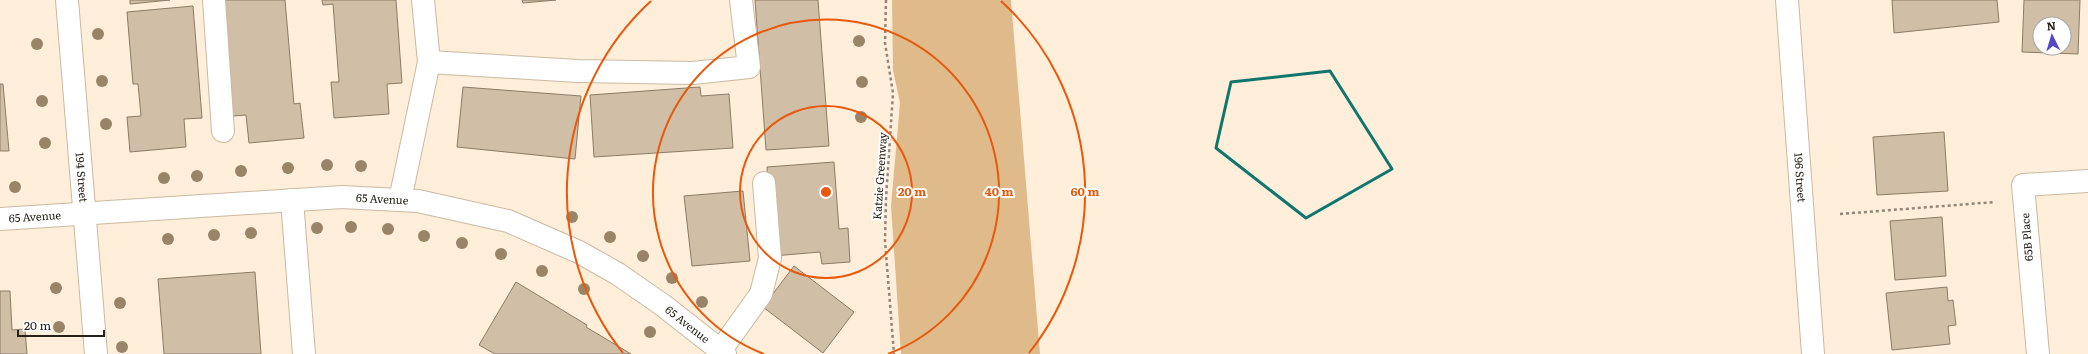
<svg xmlns="http://www.w3.org/2000/svg" width="2088" height="354" font-family="Literata,serif">
<style>
.green{fill:#dfbb8c}
.building{fill:#d1bea7;stroke:#8c7b65;fill-rule:evenodd}
.lines{fill:none;stroke-linecap:round;stroke-linejoin:round}
.minor-casing{stroke:#cbb9a1;stroke-width:24}
.major-casing{stroke:#cbb9a1;stroke-width:24}
.path{stroke:#918677;stroke-width:2.5;stroke-dasharray:3 3;stroke-linecap:butt}
.minor{stroke:#fff;stroke-width:22}
.major{stroke:#fff;stroke-width:22}
.tree{fill:#998468}
.marked{fill:none;stroke:#0f766e;stroke-width:3;stroke-linejoin:round}
.ring{fill:none;stroke:#e8590c;stroke-width:2}
.labels{text-anchor:middle;stroke-width:4;stroke-linejoin:round;paint-order:stroke}
.street-label{font-size:11px;fill:#272017;stroke:#fefefe}
.centre{fill:#e8590c;stroke:#fefefe;stroke-width:2}
.ring-label{font-size:12px;text-anchor:middle;font-weight:bold;fill:#e8590c;stroke:#fefefe;stroke-width:4;stroke-linejoin:round;paint-order:stroke}
</style>
<rect width="100%" height="100%" fill="#feeeda"/>
<path class="green" d="M892,0H1011L1040,354H901L891,206L900,103L893,70Z"/>
<path class="building" d="M130,0H170L130,4Z
M222,0H285L294,104L300,103L304,138L249,143L246,115L233,116Z
M322,0H396L402,83L387,84L389,114L334,118L331,82H339L333,4L323,5Z
M522,0H556L523,3Z
M755,0H818L829,146L766,150Z
M1892,0H1997L1999,22L1894,33Z
M2024,0H2080L2078,54L2022,52ZM2040,24H2064V48H2040Z
M193,6L202,118L184,119L186,147L130,152L127,117L141,116L138,84H133L127,12Z
M0,84H3L9,151H0Z
M463,87L581,96L575,159L457,147Z
M700,87L701,96L729,94L733,148L594,157L590,95Z
M1944,132L1948,191L1877,195L1873,137Z
M834,162L839,229L848,228L850,262L822,264L820,252L773,256L767,167Z
M743,191L750,261L692,266L684,196Z
M1942,217L1946,276L1895,280L1890,221Z
M794,266L854,312L823,353L763,307Z
M255,272L261,354H164L158,279Z
M516,282L587,325L586,327L631,354H495L479,345Z
M1947,287L1948,301L1953,300L1956,325L1948,326L1950,344L1892,350L1886,293Z
M0,291H10L12,330L25,329L27,354H0Z"/>
<g class="lines">
<g class="minor-casing">
<g id="minor">
<path id="s1" d="M67,0L96,354"/>
<path d="M214,0L223,131"/>
<path d="M429,62L578,71L693,73L749,67L741,0"/>
<path d="M292,200L304,354"/>
<path d="M400,200L429,62L423,0"/>
<path id="s2" d="M0,219L342,197L418,201L508,221L579,252L618,274L664,306L725,354"/>
<path d="M718,354L761,294L770,258L764,183"/>
<path d="M2038,354L2023,185L2088,181"/>
</g>
</g>
<g class="major-casing">
<g id="major">
<path id="s3" d="M1787,0L1813,354"/>
</g>
</g>
<path class="path" d="M886,0L885,43L893,93L886,198L885,241L894,354
M1840,214L1995,202"/>
<use href="#minor" class="minor"/>
<use href="#major" class="major"/>
</g>
<g class="tree">
<circle cx="98" cy="34" r="6"/>
<circle cx="859" cy="41" r="6"/>
<circle cx="37" cy="44" r="6"/>
<circle cx="102" cy="81" r="6"/>
<circle cx="862" cy="82" r="6"/>
<circle cx="42" cy="101" r="6"/>
<circle cx="861" cy="117" r="6"/>
<circle cx="106" cy="124" r="6"/>
<circle cx="45" cy="143" r="6"/>
<circle cx="327" cy="165" r="6"/>
<circle cx="361" cy="166" r="6"/>
<circle cx="288" cy="168" r="6"/>
<circle cx="241" cy="171" r="6"/>
<circle cx="197" cy="176" r="6"/>
<circle cx="164" cy="178" r="6"/>
<circle cx="15" cy="187" r="6"/>
<circle cx="572" cy="217" r="6"/>
<circle cx="351" cy="227" r="6"/>
<circle cx="317" cy="228" r="6"/>
<circle cx="388" cy="229" r="6"/>
<circle cx="251" cy="233" r="6"/>
<circle cx="214" cy="235" r="6"/>
<circle cx="424" cy="236" r="6"/>
<circle cx="610" cy="237" r="6"/>
<circle cx="168" cy="239" r="6"/>
<circle cx="462" cy="243" r="6"/>
<circle cx="501" cy="254" r="6"/>
<circle cx="643" cy="256" r="6"/>
<circle cx="542" cy="271" r="6"/>
<circle cx="672" cy="278" r="6"/>
<circle cx="56" cy="288" r="6"/>
<circle cx="584" cy="289" r="6"/>
<circle cx="702" cy="302" r="6"/>
<circle cx="120" cy="303" r="6"/>
<circle cx="59" cy="327" r="6"/>
<circle cx="650" cy="332" r="6"/>
<circle cx="122" cy="347" r="6"/>
</g>
<path class="marked" d="M1330,71L1392,169L1306,218L1216,148L1231,82Z"/>
<g class="ring">
<circle cx="826" cy="192" r="86"/>
<path d="M764 354A173 173 0 1 1 888 354"/>
<path d="M623 353A259 259 0 0 1 651 1M1001 1A259 259 0 0 1 1029 353"/>
</g>
<g class="labels">
<g class="street-label">
<text transform="translate(880 176) rotate(-86)" y="4">Katzie Greenway</text>
<text dy="4" stroke="none"><textPath href="#s1" startOffset="178">194 Street</textPath></text>
<text dy="4" stroke="none"><textPath href="#s3" startOffset="178">196 Street</textPath></text>
<text dy="4" stroke="none"><textPath href="#s2" startOffset="383">65 Avenue</textPath></text>
<text dy="4" stroke="none"><textPath href="#s2" startOffset="35">65 Avenue</textPath></text>
<text transform="translate(2027 237) rotate(-95)" y="4">65B Place</text>
<text dy="4" stroke="none"><textPath href="#s2" startOffset="719">65 Avenue</textPath></text>
</g>
</g>
<circle cx="826" cy="192" r="6" class="centre"/>
<g class="ring-label">
<text x="912" y="196">20 m</text>
<text x="999" y="196">40 m</text>
<text x="1085" y="196">60 m</text>
</g>
<g transform="translate(2052 36) rotate(355)"><circle r="19" fill="#fefefe" stroke="#a8a5a2"/>
<path d="M0-3L7 15L0 10L-7 15Z" fill="#5149c0"/>
<text y="-6" font-size="11" font-weight="bold" text-anchor="middle" fill="#272017">N</text>
</g>
<path d="M18 330v6h86v-6" fill="none" stroke="#272017" stroke-width="2"/>
<text x="24" y="330" font-size="12" fill="#272017" stroke="#fefefe" stroke-width="3" paint-order="stroke">20 m</text>
</svg>
